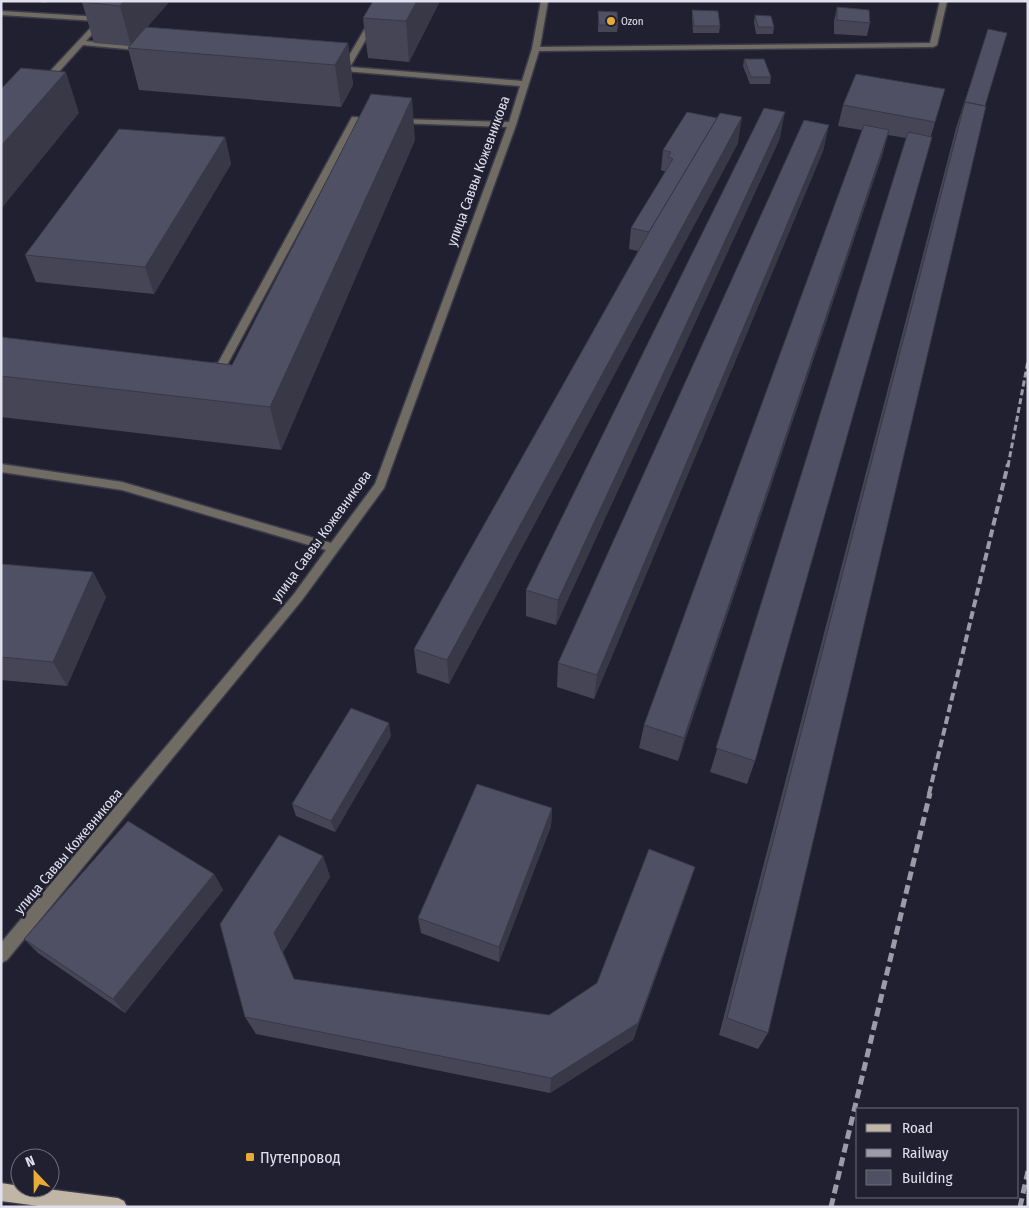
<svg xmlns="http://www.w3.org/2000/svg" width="1029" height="1208" font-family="'Fira Sans Condensed',sans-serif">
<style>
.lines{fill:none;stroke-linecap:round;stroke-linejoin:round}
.minor-casing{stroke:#3c3b4b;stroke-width:3}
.major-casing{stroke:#3c3b4b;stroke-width:3}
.minor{fill:#716c63;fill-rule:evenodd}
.major{fill:#c1b6a5;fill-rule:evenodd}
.rail-far2{stroke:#9c9ca9;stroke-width:3;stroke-dasharray:6 3;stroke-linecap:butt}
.rail-far1{stroke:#9c9ca9;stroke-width:4;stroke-dasharray:8 4;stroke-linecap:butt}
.rail{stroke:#9c9ca9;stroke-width:5;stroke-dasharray:9 5;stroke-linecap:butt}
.wall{fill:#454556}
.shaded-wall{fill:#383846}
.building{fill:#505064;stroke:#383846}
.poi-dot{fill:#e7ac37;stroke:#212031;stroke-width:2}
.labels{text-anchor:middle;stroke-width:5;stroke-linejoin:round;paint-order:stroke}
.far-poi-label{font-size:11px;fill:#e1e1ed;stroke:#212031;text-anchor:start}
.street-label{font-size:14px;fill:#e1e1ed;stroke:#212031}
.near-poi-label{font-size:16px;fill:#e1e1ed;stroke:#212031;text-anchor:start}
</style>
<rect width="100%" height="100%" fill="#212031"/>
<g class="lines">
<g class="minor-casing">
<path id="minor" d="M115,1H122L86,41L144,47L148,49L147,51L83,45L47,85H41V81L97,21L1,15V11L101,17Z
M381,1H388L350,67L522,81L532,49L541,1H548L540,47L930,43L940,1H947L937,45L933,47L539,51L516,125L384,488L302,600L7,960L1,963V943L294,594L326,550L122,490L1,472V464L122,482L331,543L375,484L507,127L397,123L393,121L397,119L509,122L520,86L333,70V66H343Z
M352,117L374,118L378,120L374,122H358L226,367L221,370L206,368L205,366L206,364L218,363Z"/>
</g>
<g class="major-casing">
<path id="major" d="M1,1183L20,1186V1188H39L118,1198L124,1201L127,1207H46L1,1201Z"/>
</g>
<use href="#minor" class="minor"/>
<use href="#major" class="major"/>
<path class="rail-far2" d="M1008,466L1028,361"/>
<path class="rail-far1" d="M929,794L1008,464"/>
<path class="rail" d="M831,1207L930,793
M1020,1207L1028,1171"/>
</g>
<path class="wall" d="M28,1H48L46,3Z
M83,1H170L147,27L348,43L353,85L341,107L139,90L128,48L130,46L94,43L82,2Z
M373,1H440L409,62L368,58L363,18Z
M837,7L870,23L867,36L834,34V21Z
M692,10L720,26L719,33H693L692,17Z
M598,11L618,25L617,32H598Z
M755,15L774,27L773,34H756L754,22Z
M988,29L985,106L768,1033L758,1049L719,1035L956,128Z
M744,59L771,77L770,84H750L743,66Z
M843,105L935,122L755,761L747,784L710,772L906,138L888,135L882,156L678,761L639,748L644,725L862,130L838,126Z
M829,125L823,151L594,699L557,687L558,663Z
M225,137L231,164L154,294L36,282L25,255Z
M780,138L556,625L526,616V590Z
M415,140L281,450L1,417V337L232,365Z
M738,143L449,684L417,673L414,649L638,251L629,249L631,228L666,172L661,170L663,150Z
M1,564L93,572L106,597L67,686L1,680Z
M391,736L335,832L296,816L292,804Z
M552,808L551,826L499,962L421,933L418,918Z
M323,856L330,877L283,952L294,979L549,1015L597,983L695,867L688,888L633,1040L550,1093L256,1034L245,1017Z
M214,874L223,890L125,1013L38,953L24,939Z"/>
<path class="shaded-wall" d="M124,1H170L131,46L120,6Z
M417,1H440L409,62L406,21Z
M348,43L353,85L341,107L335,65Z
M66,72L79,113L1,209V146Z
M412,98L415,140L281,450L270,407Z
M785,112L780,138L556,625L558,600Z
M742,117L738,143L449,684L447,660Z
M829,125L823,151L594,699L597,675Z
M889,130L882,156L678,761L684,738Z
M225,137L231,164L154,294L145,267Z
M93,572L106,597L67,686L53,662Z
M389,723L391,736L335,832L331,821Z
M552,808L551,826L499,962V947Z
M323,856L330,877L283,952L302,997L274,933Z
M695,867L688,888L633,1040L550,1093L551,1078Z
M214,874L223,890L125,1013L113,999Z"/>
<path class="building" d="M83,1H124L120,6L82,2Z
M373,1H417L406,21L363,18Z
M837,7L869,10L870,23L837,20Z
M692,10L718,11L720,26H694Z
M598,11L617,12L618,25H599Z
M755,15L771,16L774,27H758Z
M146,27L348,43L335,65L128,48Z
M988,29L1007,33L985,106L965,102L961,114Z
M744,59H764L771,77H751Z
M21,68L66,72L1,146V89Z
M856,74L945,89L935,122L843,105Z
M371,94L412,98L270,407L1,376V337L232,365Z
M965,102L986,106L768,1033L727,1018Z
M764,108L785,112L558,600L526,590Z
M687,112L717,118L649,232L631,228L673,159L668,157L671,152L663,150Z
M720,113L742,117L447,660L414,649L652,227Z
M804,120L829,125L597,675L558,663Z
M864,125L889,130L684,738L644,725Z
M119,129L225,137L145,267L25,255Z
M908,132L932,137L755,761L716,748Z
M1,564L93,572L53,662L1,657Z
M351,708L389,723L331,821L292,804Z
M477,784L552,808L499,947L418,918Z
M128,821L214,874L113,999L24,939Z
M279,835L323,856L274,933L294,979L549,1015L597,983L649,849L695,867L638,1023L551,1078L245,1017L220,924Z"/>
<g class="poi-dot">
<circle cx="611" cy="21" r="5"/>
<rect x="245" y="1152" width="10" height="10" rx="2.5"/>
</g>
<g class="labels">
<g class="far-poi-label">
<text x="621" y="25">Ozon</text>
</g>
<g class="street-label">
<text transform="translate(478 171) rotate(-70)" y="5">улица Саввы Кожевникова</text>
<text transform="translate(321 536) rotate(-54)" y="5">улица Саввы Кожевникова</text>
<text transform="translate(68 851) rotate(-50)" y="5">улица Саввы Кожевникова</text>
</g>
<g class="near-poi-label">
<text x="260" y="1163">Путепровод</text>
</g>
</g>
<rect width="1029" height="1208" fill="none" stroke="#e1e1ed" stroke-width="5"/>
<rect x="856" y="1108" width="162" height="90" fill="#212031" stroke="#6e6d7c"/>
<rect x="866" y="1124" width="25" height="8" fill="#c1b6a5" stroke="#6e6d7c"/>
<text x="902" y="1133" font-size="15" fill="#e1e1ed">Road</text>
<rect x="866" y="1149" width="25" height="8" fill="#9c9ca9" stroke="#6e6d7c"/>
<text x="902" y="1158" font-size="15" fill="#e1e1ed">Railway</text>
<rect x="866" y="1170" width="25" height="15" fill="#505064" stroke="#6e6d7c"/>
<text x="902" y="1183" font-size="15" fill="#e1e1ed">Building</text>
<g transform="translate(35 1173) rotate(338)"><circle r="24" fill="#212031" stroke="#6e6d7c"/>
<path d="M0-4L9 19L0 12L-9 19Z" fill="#e7ac37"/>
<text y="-8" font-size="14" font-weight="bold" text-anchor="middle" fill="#e1e1ed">N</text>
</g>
</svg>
